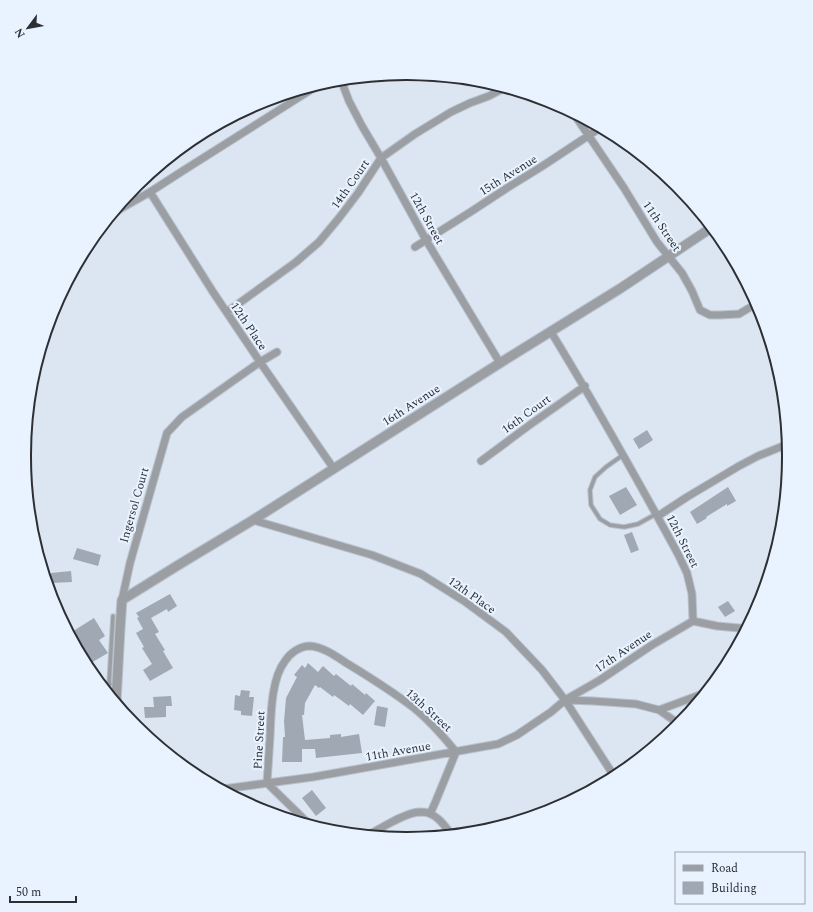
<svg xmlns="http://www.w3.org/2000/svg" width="813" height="912" font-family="Spectral,serif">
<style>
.building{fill:#9fa8b3}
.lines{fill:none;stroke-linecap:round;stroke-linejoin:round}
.service-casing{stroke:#b9c1cc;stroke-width:5.5}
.minor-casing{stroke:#b9c1cc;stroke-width:9}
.tertiary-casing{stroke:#b9c1cc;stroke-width:11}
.service{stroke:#9b9fa4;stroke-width:3.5}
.minor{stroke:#9b9fa4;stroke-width:7}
.tertiary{stroke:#9b9fa4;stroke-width:9}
.labels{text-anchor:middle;stroke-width:4;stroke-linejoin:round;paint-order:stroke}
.street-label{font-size:12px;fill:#2c2f34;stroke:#e9f3ff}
.rim{fill:none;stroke:#2c2f34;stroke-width:2}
</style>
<rect width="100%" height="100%" fill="#dce5f2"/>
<path class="building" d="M647,430L653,440L639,449L633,439Z
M626,487L637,505L620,515L609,496Z
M728,487L736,501L727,506V504L706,517L707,518L697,524L690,512Z
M632,532L639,550L631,553L624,535Z
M77,548L101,555L98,566L73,559Z
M71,571L72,582L51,583V573Z
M170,594L177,606L168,612L167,609L151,618L159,632L155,634L165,650L163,651L173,668L150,681L143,670L152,664L142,648L144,647L136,633L143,629L137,618L139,617L136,613Z
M728,601L735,611L725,617L718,607Z
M94,618L105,636L99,640L108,653L89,664L81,652L80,653L70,633Z
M308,663L318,672L323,666L334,676L336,674L351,686L352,684L365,695L366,693L375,701L363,715L350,704L349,706L334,695L333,697L320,687L319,688L315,685L305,703L304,715H302L305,740L330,738V735L341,734V737L359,734L362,753L316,758L315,749H302V762H282L283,737H285L284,721L286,698L297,677L294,675L302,665L305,668Z
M241,690L250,691L249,697H254L252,716L241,715V711L234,710L235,695L240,696Z
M171,696L172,706H166V717L145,718L144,707H154L153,697Z
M377,706L388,708L385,727L374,725Z
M312,790L326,808L316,816L302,798Z"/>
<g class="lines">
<g class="service-casing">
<path id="service" d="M623,455L606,467L595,477L590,490L591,505L600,519L610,525L624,527L638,524L656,514
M100,683L110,684
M109,684L113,616"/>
</g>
<g class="minor-casing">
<path id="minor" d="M341,80L349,101L362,126L381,158L426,240L500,363
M574,114L624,188L657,242L682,273L692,291L700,310L710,315H720L739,314L749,308
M150,192L213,292L260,362L334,469
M113,213L150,192L181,172L320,84
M415,247L472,211L507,188L541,167L600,128
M227,312L296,262L319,242L339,218L358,193L381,158L415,134L451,112L470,103L489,96L504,88
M551,332C596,405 637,479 678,554L687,573L692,594L693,621
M481,461L531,424L585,386
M658,516L687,497L739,466L758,456L788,444
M253,520L372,555L421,574L464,601L506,632L542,670L565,700L614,776
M122,600L130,563L167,433L182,417L260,362L277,352
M693,621L717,626L739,628L746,629
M565,700L593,701L636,704L659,710L705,693
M659,710L679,724
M223,789L313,777L498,744L517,735L551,712L565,700L600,680L652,645L693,621
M430,814L435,803L456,752
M310,825L267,783C268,768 269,752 270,737C271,715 271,679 285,661C290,653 300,646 310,646C324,647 337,657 348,664C371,678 393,692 414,708C430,721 443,736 456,752
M368,835C382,828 404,813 419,812C422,812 426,812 428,813C438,816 445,826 451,834"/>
</g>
<g class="tertiary-casing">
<path id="tertiary" d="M116,702L120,629L122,600L180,564L253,520L500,363L621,288L711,228"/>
</g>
<use href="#service" class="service"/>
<use href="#minor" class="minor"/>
<use href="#tertiary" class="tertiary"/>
</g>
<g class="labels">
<g class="street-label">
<text transform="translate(508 175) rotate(-32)" y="4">15th Avenue</text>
<text transform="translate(350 184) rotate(-55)" y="4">14th Court</text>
<text transform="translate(427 218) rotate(61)" y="4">12th Street</text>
<text transform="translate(662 226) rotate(56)" y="4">11th Street</text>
<text transform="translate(249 326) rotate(56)" y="4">12th Place</text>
<text transform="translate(411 405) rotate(-33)" y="4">16th Avenue</text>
<text transform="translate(526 414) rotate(-36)" y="4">16th Court</text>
<text transform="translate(134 505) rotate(-74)" y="4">Ingersol Court</text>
<text transform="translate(683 541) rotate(63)" y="4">12th Street</text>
<text transform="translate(472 595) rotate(35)" y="4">12th Place</text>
<text transform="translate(623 651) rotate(-34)" y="4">17th Avenue</text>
<text transform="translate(429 710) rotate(42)" y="4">13th Street</text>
<text transform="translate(259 740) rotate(-87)" y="4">Pine Street</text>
<text transform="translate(398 751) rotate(-10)" y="4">11th Avenue</text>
</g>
</g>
<path d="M0 0H813V912H0ZM406 80H407A375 375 0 0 1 782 455V457A375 375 0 0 1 407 832H406A375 375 0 0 1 31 457V455A375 375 0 0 1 406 80Z" fill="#e9f3ff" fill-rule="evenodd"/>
<path class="rim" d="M406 80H407A375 375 0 0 1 782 455V457A375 375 0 0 1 407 832H406A375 375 0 0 1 31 457V455A375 375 0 0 1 406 80Z"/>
<rect x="675" y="852" width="130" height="52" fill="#e9f3ff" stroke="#9da5ae"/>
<rect x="683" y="865" width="20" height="6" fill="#9b9fa4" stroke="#9da5ae"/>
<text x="711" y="872" font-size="12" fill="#2c2f34">Road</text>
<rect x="683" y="882" width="20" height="12" fill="#9fa8b3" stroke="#9da5ae"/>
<text x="711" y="892" font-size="12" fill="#2c2f34">Building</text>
<g transform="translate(28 28) rotate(238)" stroke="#e9f3ff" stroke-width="3" paint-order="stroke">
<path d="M0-3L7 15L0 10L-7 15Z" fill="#2c2f34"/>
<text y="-6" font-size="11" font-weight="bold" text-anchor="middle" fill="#2c2f34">N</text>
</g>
<path d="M10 896v6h66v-6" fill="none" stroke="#2c2f34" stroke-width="2"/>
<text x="16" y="896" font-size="12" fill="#2c2f34" stroke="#e9f3ff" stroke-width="3" paint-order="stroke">50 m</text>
</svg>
